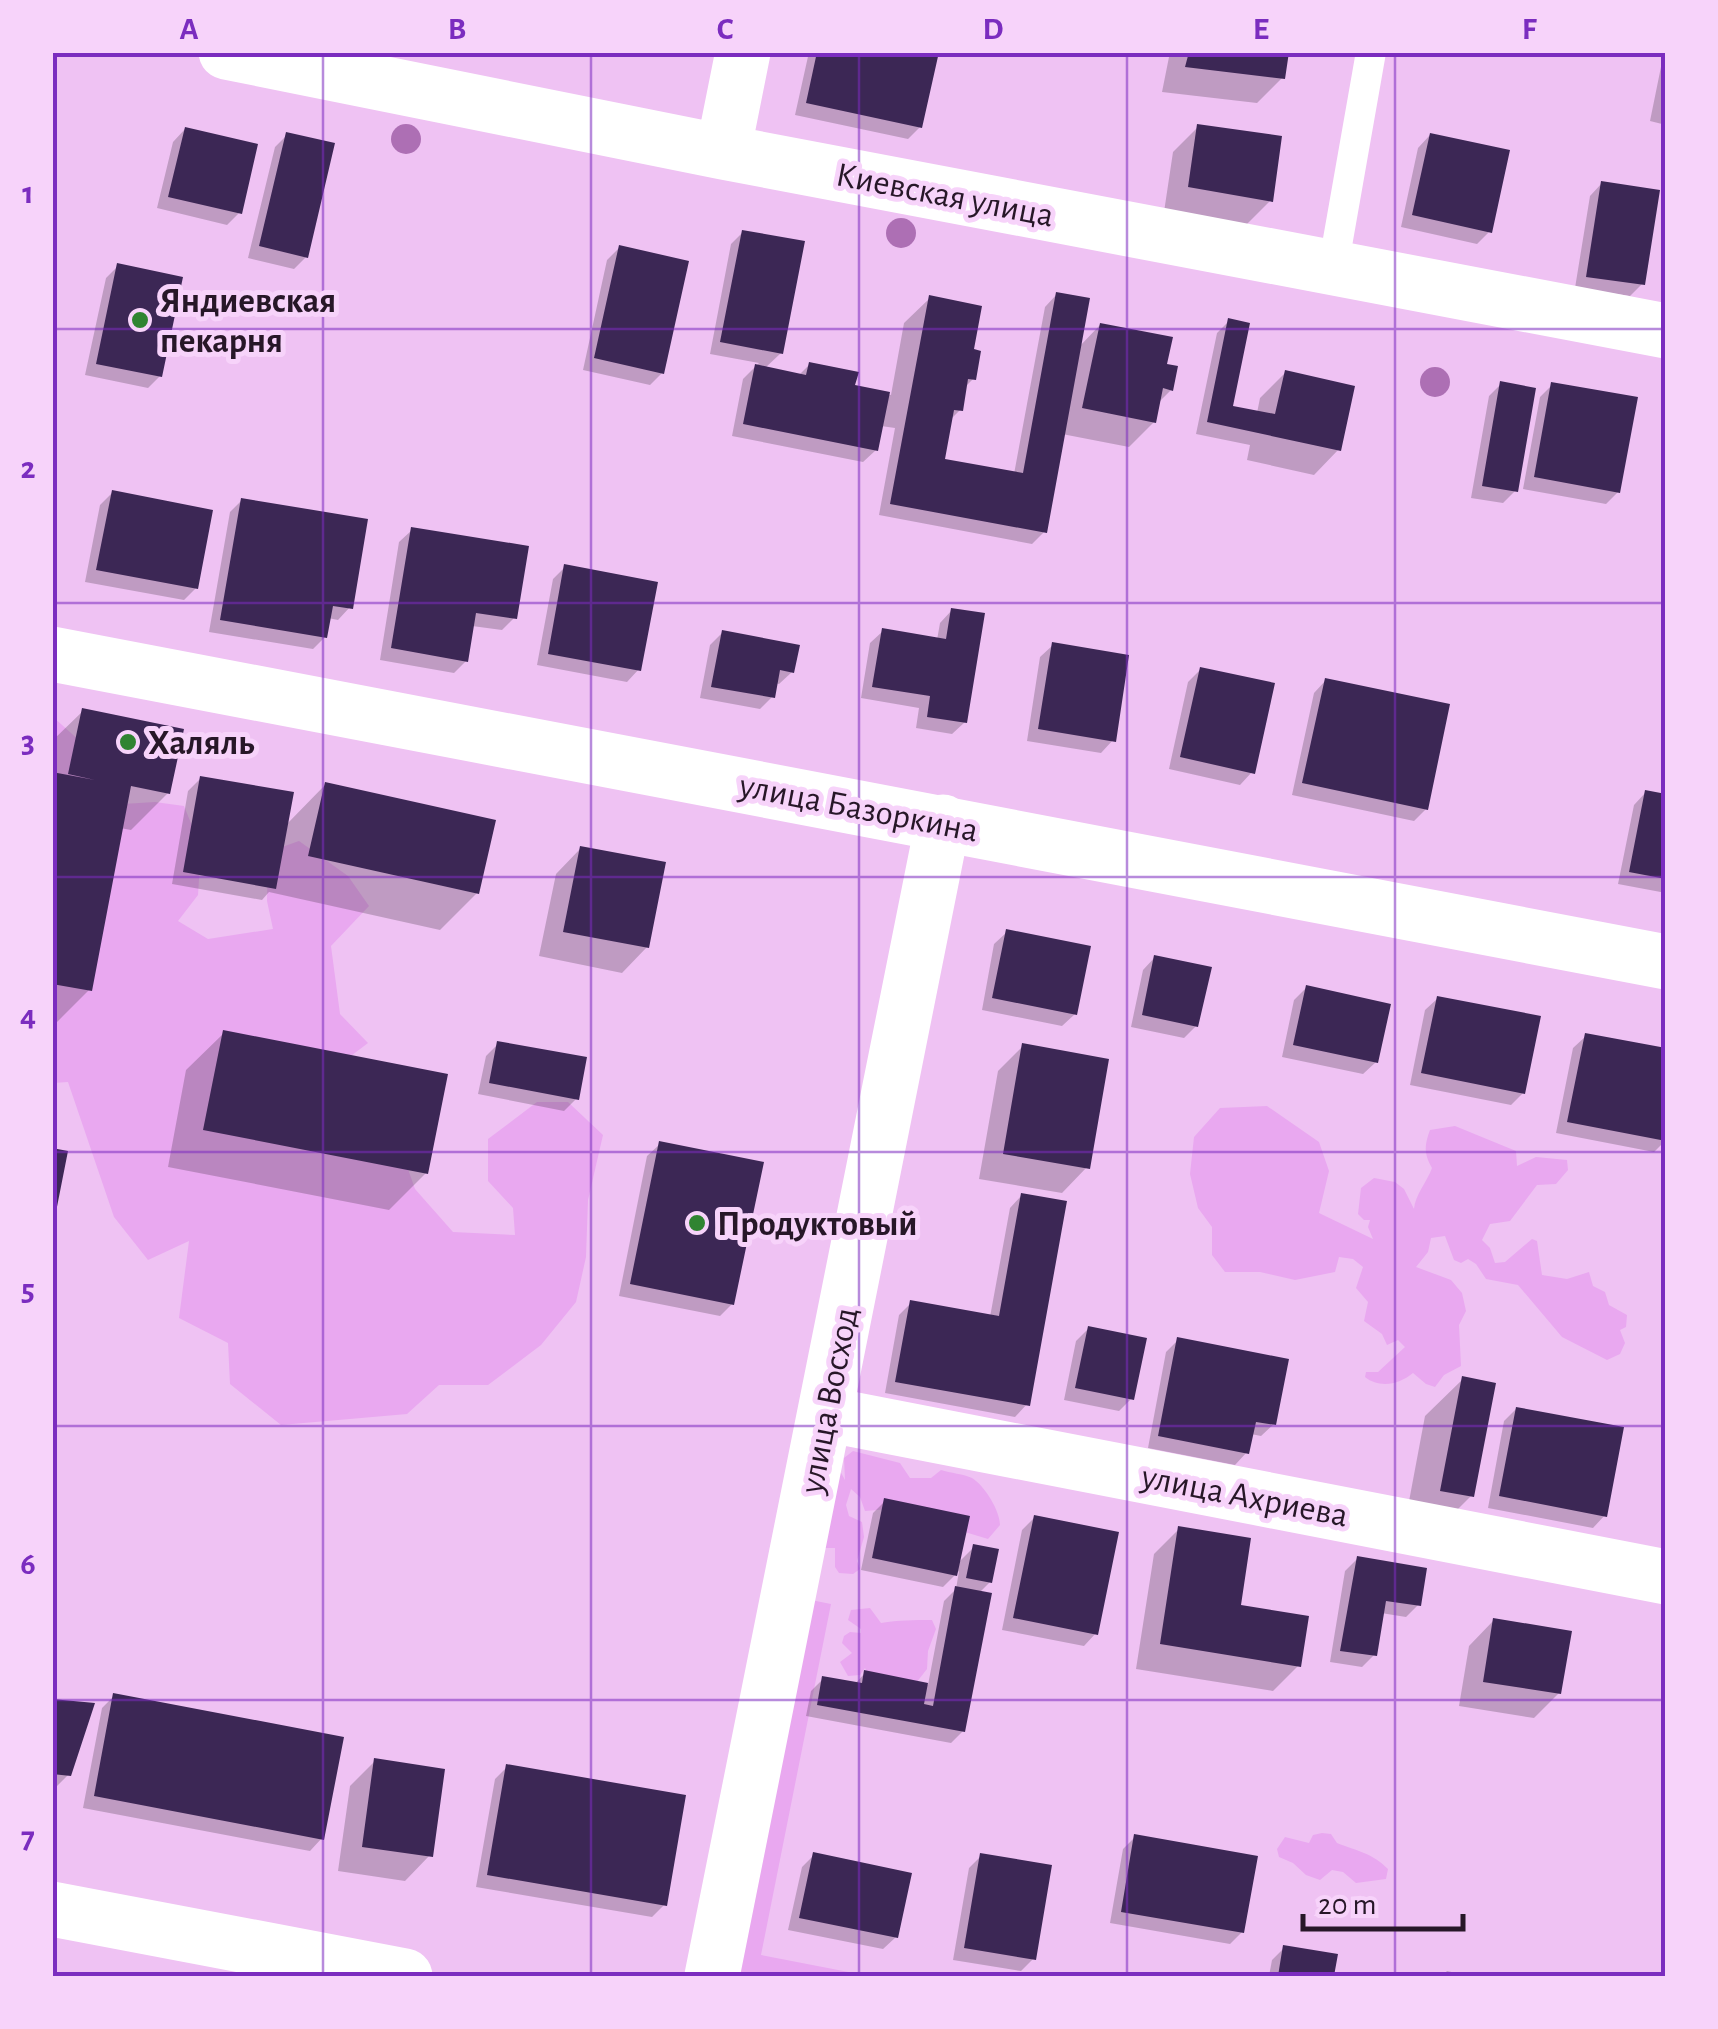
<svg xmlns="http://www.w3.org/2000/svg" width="1718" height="2029" font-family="'Alegreya Sans',sans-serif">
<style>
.green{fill:#e9a8f0}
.shadow{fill:#0003}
.building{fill:#3c2755}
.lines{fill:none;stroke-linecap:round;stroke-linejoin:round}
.lane{stroke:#fff;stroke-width:30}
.street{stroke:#fff;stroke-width:55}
.secondary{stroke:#fff;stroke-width:55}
.tree{fill:#ad6fb4}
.grid{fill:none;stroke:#7b2cbf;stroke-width:2.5;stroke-opacity:0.55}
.poi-dot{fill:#308432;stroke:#f7d3fa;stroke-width:4}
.labels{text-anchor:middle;stroke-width:10;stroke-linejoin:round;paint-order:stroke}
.street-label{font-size:35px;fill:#271728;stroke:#f7d3fa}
.poi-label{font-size:35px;font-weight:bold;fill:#271728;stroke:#f7d3fa;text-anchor:start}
.neatline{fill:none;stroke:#7b2cbf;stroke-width:4}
.grid-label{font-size:32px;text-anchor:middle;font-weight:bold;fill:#7b2cbf}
</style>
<rect width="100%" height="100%" fill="#efc2f3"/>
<path class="green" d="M52,716L100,759L107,805L155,802L184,806L201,848L198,895L178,921L208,939L273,929L267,901L268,852L299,841L348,876L369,906L331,946L340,1014L368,1043L339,1065L403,1155L415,1189L453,1232L515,1235L513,1208L488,1181V1139L537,1102H568L603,1135L588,1200L586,1257L576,1302L541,1345L488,1385H439L407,1414L281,1425L230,1384L228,1343L179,1318L189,1241L148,1260L114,1217L68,1082L53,1083Z
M1267,1106L1319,1142L1329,1171L1319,1213L1373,1239L1368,1227L1370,1220H1364L1358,1214L1361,1188L1374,1178L1395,1182L1404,1189L1414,1209C1415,1195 1427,1182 1432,1168C1424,1154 1424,1146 1430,1130L1455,1126L1516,1151L1517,1166L1536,1157L1567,1160L1568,1170L1556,1184L1537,1185L1510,1221L1490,1224L1482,1240L1490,1248L1495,1263L1505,1262L1532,1239L1537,1241L1542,1275L1567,1279L1589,1272L1593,1286L1605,1292L1609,1305L1627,1315L1626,1327L1620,1330L1625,1343L1620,1354L1607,1360L1562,1337L1518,1285L1486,1279L1476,1264L1468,1259L1461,1263L1454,1260L1445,1236L1431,1238L1428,1252L1416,1267L1451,1280L1462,1293L1466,1311L1459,1325L1461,1366L1444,1375L1435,1387L1426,1384L1413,1373C1400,1384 1380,1389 1365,1377L1366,1372H1378L1405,1347L1398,1340L1387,1345L1382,1334L1364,1321L1368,1302L1356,1288L1363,1267L1353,1259L1339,1257L1335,1272L1295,1280L1260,1272H1225L1212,1255V1227L1198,1208L1190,1174L1194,1137L1220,1108Z
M853,1451L900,1463L910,1478H931L941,1470C950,1473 964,1474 972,1478C985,1486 1000,1511 1000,1525L988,1539L889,1509L865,1511L860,1497L851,1489L846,1505L849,1516L862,1522L864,1537L857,1561L860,1569L853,1574L839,1573L835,1567V1548H825L839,1469L845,1480L844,1458Z
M796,1597L831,1604L761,1955L869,1976H720Z
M870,1608L881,1623C899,1620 913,1620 932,1620L936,1629L928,1651L927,1669L916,1683L868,1675L865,1668L860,1675L848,1676L840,1662L852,1653L842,1643L844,1636L850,1632L861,1633V1629L848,1620L851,1610Z
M1322,1833L1331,1834L1337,1843C1357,1851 1372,1853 1388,1869L1386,1879L1356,1883L1343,1872L1332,1870L1320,1880L1306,1875L1293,1863L1279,1857L1277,1849L1285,1837L1309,1843L1313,1835Z"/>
<path class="shadow" d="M809,52H936L920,127L908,139L795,115Z
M1170,52H1286L1283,77L1257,103L1162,92Z
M1664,52H1666V125L1650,121Z
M1198,127L1270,201L1245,226L1164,212L1173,152Z
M185,129L239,213L227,225L157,208L173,142Z
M287,135L306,257L294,269L248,258L275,147Z
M1430,135L1489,232L1477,244L1401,227L1418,148Z
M1602,183L1642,284L1630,296L1575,288L1590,196Z
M743,232L781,353L764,369L798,376L810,364L852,387L891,395L904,323L930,298L971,351L974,378L964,388L960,410L949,421L942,461L1014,474L1045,307L1057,294L1078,348L1100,325L1164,366L1171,390L1158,403L1154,422L1129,447L1062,434L1044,532L1032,544L879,515L895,428L881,426L876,450L863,462L732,436L743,379L759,363L710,354L731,244Z
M620,247L662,373L650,385L583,370L607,260Z
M118,266L160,376L148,388L85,375L106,278Z
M1229,321L1230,408L1257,413L1260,398L1286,372L1339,449L1314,475L1247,460L1250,445L1196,434L1217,333Z
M1501,384L1515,491L1503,503L1471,498L1489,396Z
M1552,385L1618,492L1606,504L1523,489L1540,397Z
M112,493L196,588L184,600L85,582L100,505Z
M242,500L350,607L338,620L328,618L325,637L313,649L209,632L230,512Z
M412,530L514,618L502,630L472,626L466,661L454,673L380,660L399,542Z
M565,567L639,669L627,682L537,665L553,579Z
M952,610L965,722L952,734L916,728L919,708L861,698L870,643L883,631L937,640L940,623Z
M722,633L792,672L779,684L775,683L772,697L760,709L700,698L710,645Z
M1053,645L1113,740L1101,753L1027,741L1040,657Z
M1200,670L1252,772L1240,785L1169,769L1188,682Z
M1326,680L1426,809L1414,821L1292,795L1314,693Z
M83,711L168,793L131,830L120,828L89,990L52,1027V741Z
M200,779L286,825L326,784L477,893L440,930L269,892L262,900L172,884L188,791Z
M1646,792L1666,796V893L1618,884L1634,805Z
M581,848L647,947L622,973L539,956L556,874Z
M1007,932L1075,1014L1062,1026L982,1010L994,944Z
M1155,957L1196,1026L1184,1038L1131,1027L1143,970Z
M1306,988L1376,1062L1363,1074L1282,1057L1294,1000Z
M1438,998L1523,1093L1511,1105L1410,1085L1425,1010Z
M224,1033L426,1173L389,1210L168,1167L186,1070Z
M1586,1036L1666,1140L1654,1152L1556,1133L1573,1048Z
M498,1044L576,1099L564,1111L478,1094L486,1056Z
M1023,1046L1087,1167L1062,1193L979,1179L998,1071Z
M660,1144L732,1304L720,1316L619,1296L647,1156Z
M1022,1195L1027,1404L1015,1417L885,1393L899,1315L911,1303L990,1317L1010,1208Z
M1089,1328L1131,1399L1119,1411L1064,1400L1076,1341Z
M1178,1340L1274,1424L1261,1436L1251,1434L1247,1452L1235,1465L1148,1448L1166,1352Z
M1463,1379L1471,1496L1434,1533L1404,1528L1425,1416Z
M1516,1409L1605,1515L1593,1528L1488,1508L1504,1421Z
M885,1501L958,1563L974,1547L990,1582L979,1593L963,1731L951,1743L806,1716L811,1691L823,1679L854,1685L865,1673L928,1685L944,1601L956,1589L959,1571L943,1587L861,1570L873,1513Z
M1034,1518L1096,1633L1084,1646L1002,1630L1022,1530Z
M1179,1529L1238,1607L1299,1665L1273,1691L1136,1669L1154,1554Z
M1358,1558L1418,1605L1406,1617L1381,1613L1374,1655L1362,1667L1330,1662L1345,1571Z
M1494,1620L1559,1693L1534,1718L1459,1706L1469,1646Z
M114,1696L322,1838L310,1851L83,1808L102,1708Z
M52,1701L69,1774L52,1791Z
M375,1761L430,1855L405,1881L338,1871L350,1786Z
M507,1767L664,1905L652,1917L476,1887L495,1779Z
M1135,1837L1242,1932L1230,1944L1110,1923L1123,1849Z
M814,1855L896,1937L883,1949L788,1930L802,1867Z
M981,1856L1033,1959L1021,1971L953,1960L969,1868Z
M1284,1948L1335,1956L1332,1976H1269L1272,1960Z
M1447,1971L1470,1976H1442Z"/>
<path class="building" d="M817,52H939L922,128L806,103Z
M1189,52H1289L1285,79L1185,67Z
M1197,124L1282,136L1273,202L1188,187Z
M185,127L258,144L242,214L168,197Z
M286,132L335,143L308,258L259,246Z
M1430,133L1510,150L1492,233L1412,215Z
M1601,181L1660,190L1645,285L1586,277Z
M742,230L805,241L783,354L720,342Z
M619,245L689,261L664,374L594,358Z
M117,263L183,277L162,377L96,364Z
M1056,292L1090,298L1047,533L890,504L929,295L982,306L974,349L981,351L976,380L968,379L963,411L954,410L945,459L1023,473Z
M1228,318L1250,323L1233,406L1275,414L1285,370L1355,386L1341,451L1207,422Z
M1100,323L1173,337L1167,364L1178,366L1173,391L1163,388L1156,423L1082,408Z
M809,362L859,372L855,385L890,392L878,451L743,424L755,364L806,375Z
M1500,381L1536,388L1518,492L1482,486Z
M1551,382L1638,397L1620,493L1534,477Z
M112,490L213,510L198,589L96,570Z
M241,498L368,519L353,609L333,606L327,638L220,620Z
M411,527L529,546L517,619L476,613L468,662L391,648Z
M564,564L658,582L641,671L548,654Z
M951,608L985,613L967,723L927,717L930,696L872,687L882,628L946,639Z
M722,630L800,645L794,673L780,670L775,698L711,687Z
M1052,642L1129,655L1116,742L1038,729Z
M1200,667L1275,683L1255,774L1180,757Z
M1325,678L1450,704L1428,810L1302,783Z
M82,708L184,729L170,794L131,786L92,991L52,984V772L95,780L68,774Z
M200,776L294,792L276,889L183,872Z
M325,782L496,820L479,894L308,856Z
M1645,790L1666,794V879L1629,872Z
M580,846L666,862L649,948L563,932Z
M1006,929L1091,946L1077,1015L992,998Z
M1154,955L1212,967L1198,1027L1142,1015Z
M1306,985L1391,1004L1378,1063L1293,1045Z
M1437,996L1541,1016L1525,1094L1421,1073Z
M223,1030L448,1074L428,1174L203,1130Z
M1585,1033L1666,1048V1141L1567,1122Z
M497,1041L587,1057L579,1100L489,1083Z
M1022,1043L1109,1059L1090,1169L1003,1154Z
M659,1141L764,1162L734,1305L630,1284Z
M52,1148L68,1151L54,1222H52Z
M1021,1193L1067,1201L1030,1406L895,1382L910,1300L999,1316Z
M1088,1326L1147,1338L1134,1400L1075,1388Z
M1177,1337L1289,1359L1276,1425L1256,1422L1249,1454L1158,1436Z
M1462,1376L1496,1383L1474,1497L1440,1491Z
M1516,1407L1624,1427L1607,1517L1499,1496Z
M884,1498L970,1516L957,1576L872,1558Z
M1034,1515L1119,1532L1098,1635L1013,1618Z
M1178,1526L1251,1538L1241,1605L1309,1616L1301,1667L1160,1644Z
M973,1544L999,1549L992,1583L966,1578Z
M1357,1556L1427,1568L1421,1606L1386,1601L1377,1656L1340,1651Z
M955,1586L992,1593L965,1732L817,1705L822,1676L862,1683L864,1670L928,1683L924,1704L933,1706Z
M1493,1618L1572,1631L1561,1694L1483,1682Z
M113,1693L344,1737L324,1840L94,1796Z
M52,1699L95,1703L71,1776L52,1774Z
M374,1758L445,1769L433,1857L362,1847Z
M506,1764L686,1795L667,1906L487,1875Z
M1134,1834L1258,1856L1244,1933L1121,1912Z
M813,1852L912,1873L898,1938L799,1918Z
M980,1853L1052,1865L1036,1960L964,1948Z
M1283,1945L1338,1954L1334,1976H1278Z"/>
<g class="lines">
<path class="lane" d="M1333,268L1371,52"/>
<path class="street" d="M226,52L723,152L1666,331
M723,152L743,52
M825,1414L1666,1577
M712,1976L943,822"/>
<path class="secondary" d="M52,654L1666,962
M52,1909L405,1976"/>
</g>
<g class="tree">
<circle cx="406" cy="139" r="15"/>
<circle cx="901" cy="233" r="15"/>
<circle cx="1435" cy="382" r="15"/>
</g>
<path class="grid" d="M323,52V1976M591,52V1976M859,52V1976M1127,52V1976M1395,52V1976M52,329H1666M52,603H1666M52,877H1666M52,1152H1666M52,1426H1666M52,1700H1666"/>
<g class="poi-dot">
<circle cx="140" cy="320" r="10"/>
<circle cx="128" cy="742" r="10"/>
<circle cx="697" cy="1223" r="10"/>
</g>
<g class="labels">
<g class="street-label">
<text transform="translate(945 194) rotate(11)" y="12">Киевская улица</text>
<text transform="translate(859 807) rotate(11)" y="12">улица Базоркина</text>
<text transform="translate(828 1400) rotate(-79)" y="12">улица Восход</text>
<text transform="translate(1245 1495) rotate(11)" y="12">улица Ахриева</text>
</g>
<g class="poi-label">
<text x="160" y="312">Яндиевская<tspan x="160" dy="40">пекарня</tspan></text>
<text x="148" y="754">Халяль</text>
<text x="717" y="1235">Продуктовый</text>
</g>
</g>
<rect width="1718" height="2029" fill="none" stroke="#f7d3fa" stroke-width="110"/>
<path d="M1303 1914v15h160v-15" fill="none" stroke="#271728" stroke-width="5"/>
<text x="1318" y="1914" font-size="30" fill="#271728" stroke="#f7d3fa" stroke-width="8" paint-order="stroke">20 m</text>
<rect x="55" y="55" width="1608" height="1919" class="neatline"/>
<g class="grid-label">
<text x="189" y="39">A</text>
<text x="457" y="39">B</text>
<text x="725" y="39">C</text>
<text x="993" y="39">D</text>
<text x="1261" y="39">E</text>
<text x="1529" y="39">F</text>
<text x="28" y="203">1</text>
<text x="28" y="478">2</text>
<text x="28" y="752">3</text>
<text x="28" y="1026">4</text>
<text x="28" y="1300">5</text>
<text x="28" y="1574">6</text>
<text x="28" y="1848">7</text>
</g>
</svg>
